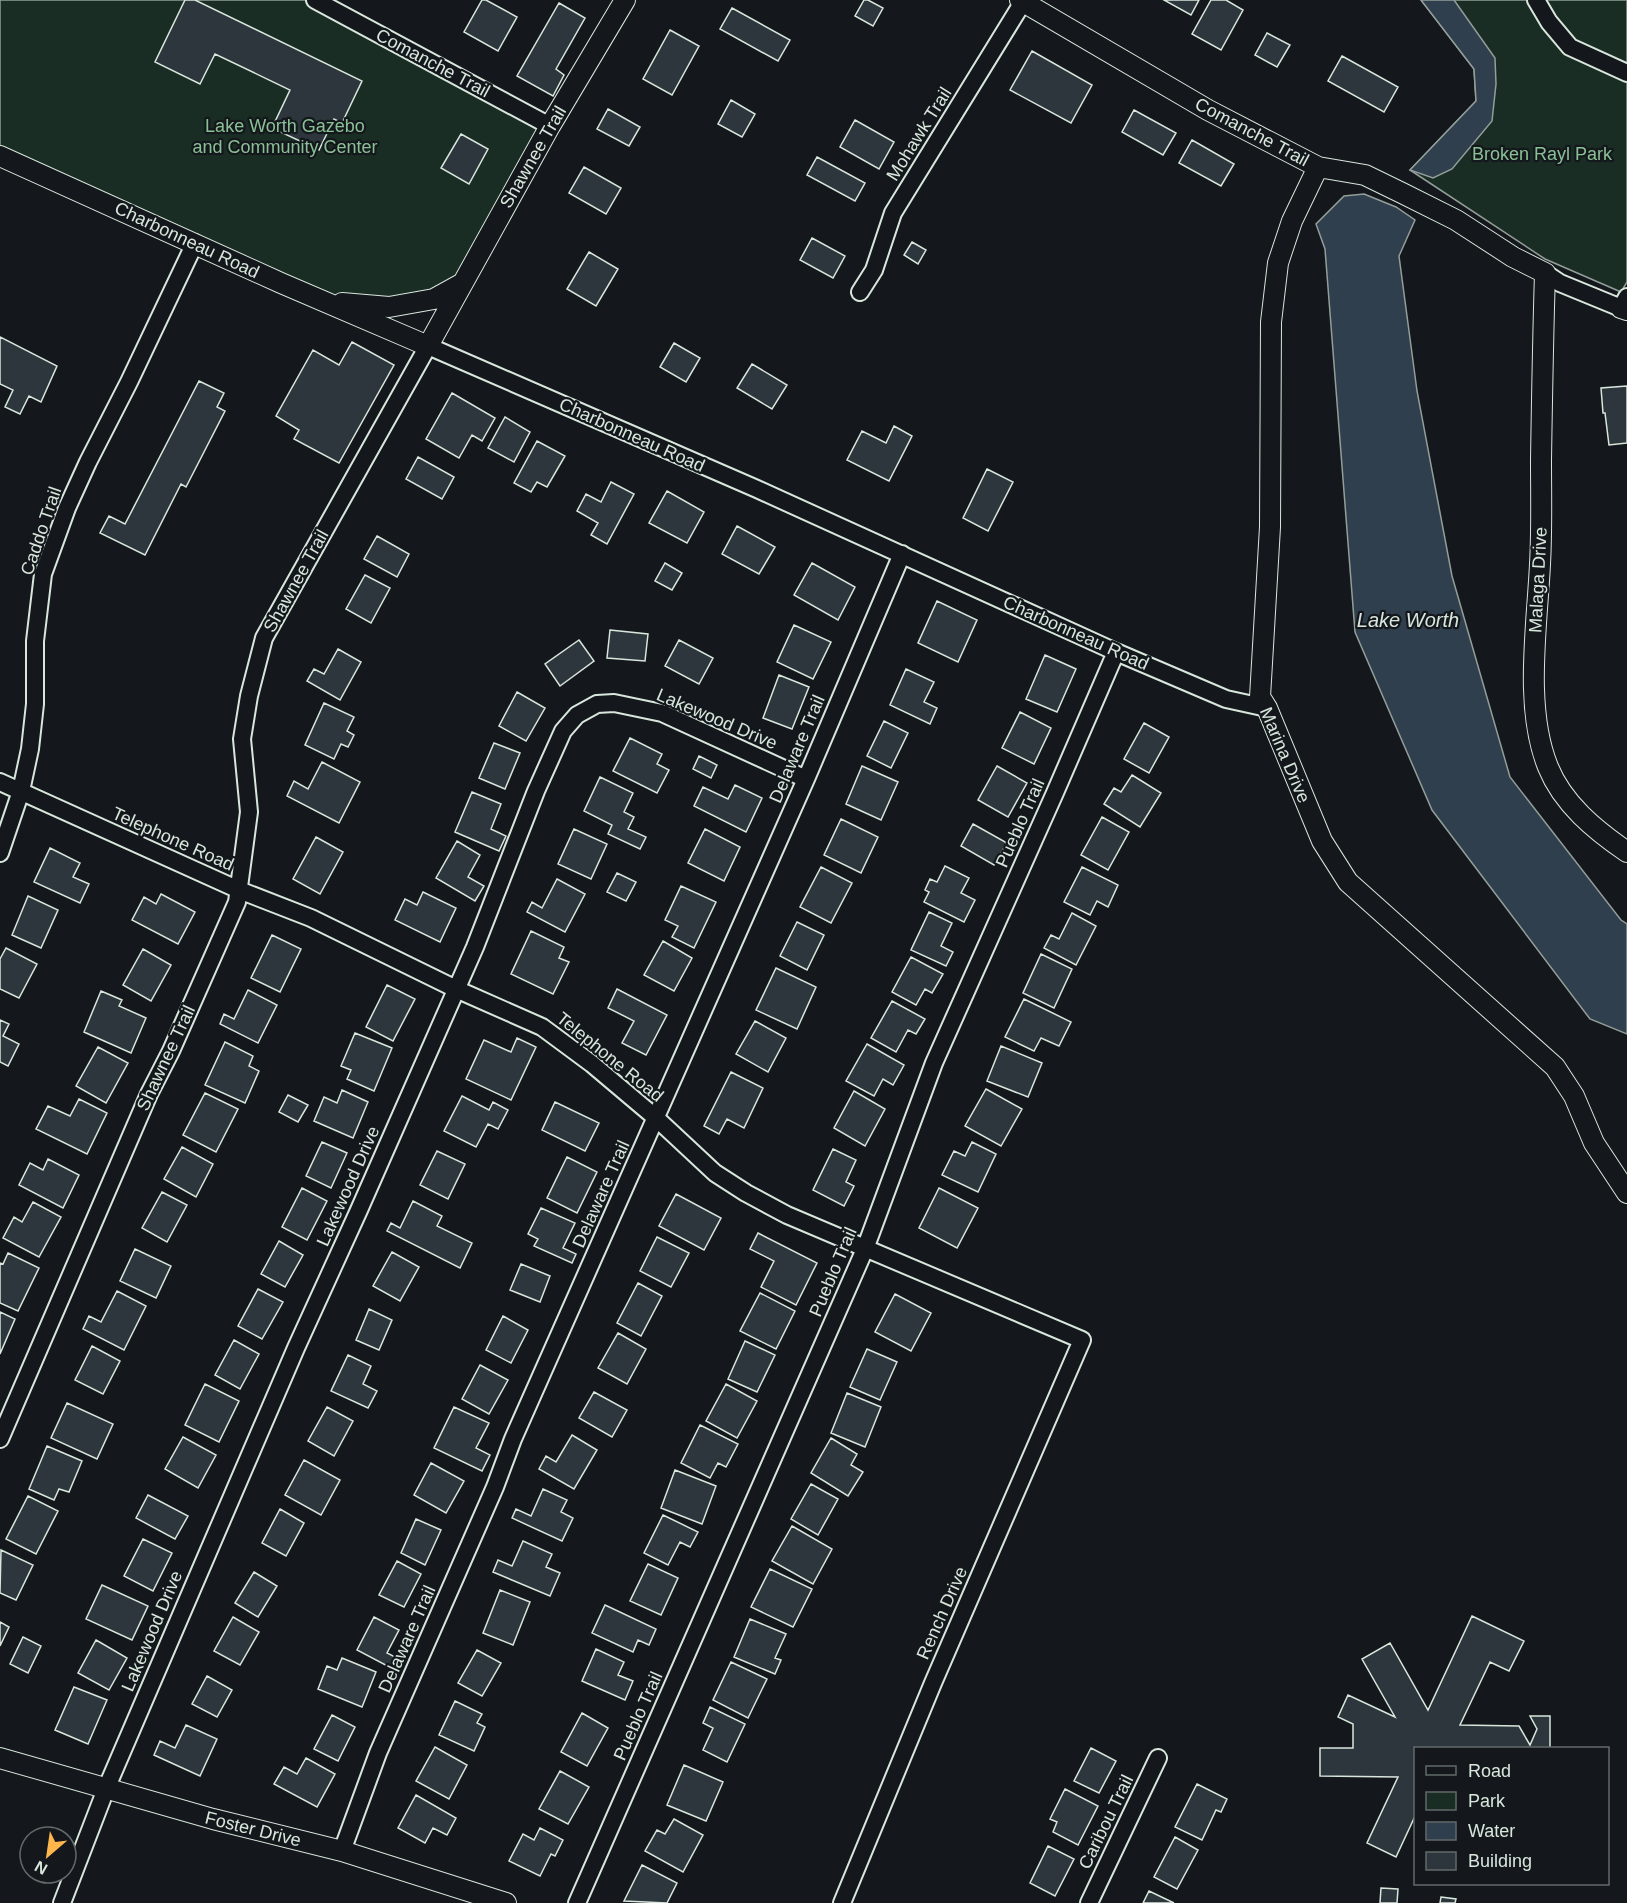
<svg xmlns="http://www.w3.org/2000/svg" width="1627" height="1903" font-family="Arial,sans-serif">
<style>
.green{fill:#1a2d24;stroke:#939e99;stroke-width:1.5}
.water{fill:#2f3f4d;stroke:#939e99;stroke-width:1.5}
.building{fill:#2c363c;stroke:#d8e6dc;stroke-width:1.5}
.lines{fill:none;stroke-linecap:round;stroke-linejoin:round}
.minor-casing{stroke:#d8e6dc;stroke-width:20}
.tertiary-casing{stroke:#d8e6dc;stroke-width:22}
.minor{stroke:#14181c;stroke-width:16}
.tertiary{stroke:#14181c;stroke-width:20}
.labels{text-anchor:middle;stroke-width:4.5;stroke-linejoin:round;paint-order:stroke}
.street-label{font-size:18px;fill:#d8e6dc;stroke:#14181c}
.park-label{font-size:18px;fill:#8ac095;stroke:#14181c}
.water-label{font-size:20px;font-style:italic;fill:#d8e6dc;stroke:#14181c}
</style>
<rect width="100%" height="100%" fill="#14181c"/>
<path class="green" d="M0,0H316L550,126L463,283L412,303L323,301L0,155Z
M1421,0H1627V282L1621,292L1545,259L1410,170L1476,101L1474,69Z"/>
<path class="water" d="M1421,0H1454L1495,58L1496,84L1492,121L1452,169L1433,178L1410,170L1476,101L1474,69Z
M1364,194L1396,207L1415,220L1399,256L1417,391L1452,576L1510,777L1621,920L1627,924V1034L1590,1019L1432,810L1355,632L1325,249L1316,224L1344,196Z"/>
<path class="building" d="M185,0H195L362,81L342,123L334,119L319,150L272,128L290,90L215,54L200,84L155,62Z
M482,0H486L517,17L498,51L464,32Z
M864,0H868L883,8L873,26L855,16Z
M1164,0H1199L1191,15Z
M1211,0H1226L1243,10L1221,50L1192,34Z
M559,3L585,18L556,69L564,75L553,96L517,76Z
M732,8L790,40L778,61L720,29Z
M670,30L699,46L672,95L643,79Z
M1267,33L1290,45L1277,67L1255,55Z
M1032,51L1092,85L1071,123L1010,90Z
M1342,56L1398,87L1384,112L1328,81Z
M731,100L755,114L742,137L718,124Z
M608,109L640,127L629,146L597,129Z
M1134,110L1176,133L1163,155L1122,132Z
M855,120L894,142L879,169L840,147Z
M461,134L488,149L469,184L441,168Z
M1192,140L1234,164L1221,186L1179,163Z
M817,157L865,183L855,201L807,175Z
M584,167L621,188L606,214L569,193Z
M812,238L845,256L833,278L800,260Z
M912,242L926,250L918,264L904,255Z
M589,252L618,269L596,306L567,289Z
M0,337L57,366L41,402L29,396L20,414L5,407L13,390L0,384Z
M352,342L394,365L339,463L294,439L299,430L276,416L313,350L339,365Z
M674,343L700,358L686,382L660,367Z
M752,364L787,385L772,409L737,388Z
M199,381L224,393L217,407L225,411L186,487L181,484L145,555L100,533L109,516L125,524Z
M1627,386V443L1609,445L1605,413H1603L1601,388Z
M452,393L495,418L482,441L472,435L459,458L426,439Z
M505,417L530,432L514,462L488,448Z
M894,426L912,436L889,481L847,460L862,431L886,443Z
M537,441L565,456L547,487L537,482L531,492L514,483Z
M418,457L454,477L442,499L406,479Z
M987,469L1013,482L988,531L963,518Z
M611,482L634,494L607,544L591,535L598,523L577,511L586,494L601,502Z
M667,491L704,512L687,543L649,523Z
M737,526L775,547L759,574L722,554Z
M377,536L409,554L397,577L364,559Z
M665,563L682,573L672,590L655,581Z
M812,563L855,587L838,620L794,595Z
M365,575L390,588L371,623L346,609Z
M937,601L977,620L958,662L918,643Z
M794,625L831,642L813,679L777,662Z
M610,630L648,634L645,661L607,658Z
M579,640L594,661L560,686L545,664Z
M679,640L713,658L699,684L665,666Z
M338,649L361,662L340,700L307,681L314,669L324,674Z
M1045,655L1076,669L1057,712L1026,699Z
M906,669L934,682L924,702L937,708L930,724L890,705Z
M779,675L809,687L792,729L763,718Z
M517,692L545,708L526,741L499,726Z
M324,703L354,717L347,731L354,735L348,747L341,744L334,759L305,745Z
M1020,712L1051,728L1034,764L1002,748Z
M884,721L908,733L891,768L867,756Z
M1144,723L1169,737L1149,773L1124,759Z
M630,738L662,754L657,764L669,770L657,793L613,771Z
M494,743L520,753L505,789L479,778Z
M699,756L717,765L711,778L693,769Z
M322,762L360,782L339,823L287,796L294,781L308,789Z
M862,766L898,782L881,820L846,804Z
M997,766L1027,783L1008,817L978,800Z
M1132,775L1161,793L1140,827L1104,804L1114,788L1121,792Z
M600,777L633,793L624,812L634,817L628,829L646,837L640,849L608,834L612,825L584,811Z
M735,785L762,798L746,832L694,806L703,787L728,799Z
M472,792L501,804L491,829L506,836L499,851L455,832Z
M1102,817L1129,832L1108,870L1081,855Z
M841,819L878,837L861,873L824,855Z
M973,824L1007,843L994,865L961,846Z
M574,829L607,844L591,879L558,864Z
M705,829L740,847L724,881L688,863Z
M316,837L343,852L320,894L293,879Z
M457,841L480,855L468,877L484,886L475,901L436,878Z
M50,848L80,863L73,877L89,884L80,903L34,882Z
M945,866L969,878L961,893L975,900L964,922L924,902L929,892L925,890L930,879L937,882Z
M821,867L852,883L831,923L800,907Z
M1082,867L1118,885L1108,907L1097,901L1090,915L1064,902Z
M617,873L636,882L626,901L607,892Z
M557,879L585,894L565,932L527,912L532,902L542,908Z
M681,886L716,902L694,948L672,937L678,926L665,920Z
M423,892L456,908L440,942L395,920L405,899L417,905Z
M161,894L195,912L178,944L132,920L144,897L156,904Z
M28,896L58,910L41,948L12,935Z
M929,912L952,923L941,946L953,952L946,966L911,950Z
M1072,913L1096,926L1076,965L1044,948L1051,935L1059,939Z
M797,922L824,935L807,970L780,956Z
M531,931L564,947L559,958L569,962L553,994L511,974Z
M272,935L301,949L280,992L251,978Z
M663,941L692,958L674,991L644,975Z
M6,948L37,964L19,998L0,989V959Z
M143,949L171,965L151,1001L123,985Z
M1041,954L1072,969L1054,1008L1023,993Z
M911,957L943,974L932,993L925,989L916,1005L892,992Z
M776,968L816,987L797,1029L756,1010Z
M387,985L415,999L393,1041L366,1027Z
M617,989L667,1015L646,1055L622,1043L634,1021L608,1008Z
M248,990L277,1005L258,1043L220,1024L224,1014L234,1019Z
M101,991L122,1000L119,1006L146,1018L131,1053L84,1032Z
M1024,999L1071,1022L1059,1046L1041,1038L1034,1051L1005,1037Z
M892,1001L925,1019L916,1034L908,1030L896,1052L871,1038Z
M0,1020L9,1024L3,1036L19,1044L8,1066L0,1062Z
M755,1021L786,1038L768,1072L736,1054Z
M355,1033L392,1048L374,1091L347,1079L351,1070L341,1066Z
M517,1038L536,1047L511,1100L466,1079L484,1040L511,1052Z
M225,1042L253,1056L249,1066L259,1071L245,1103L205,1085Z
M867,1044L904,1065L893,1085L883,1079L874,1096L846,1081Z
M1001,1046L1042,1063L1028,1097L987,1081Z
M98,1047L128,1063L106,1103L76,1086Z
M731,1072L763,1088L744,1128L727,1119L719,1134L704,1126Z
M986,1089L1022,1109L1001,1146L965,1126Z
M342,1090L368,1102L353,1138L314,1121L324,1097L337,1103Z
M854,1091L885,1109L865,1146L834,1128Z
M205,1093L238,1109L216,1152L183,1135Z
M288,1095L308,1105L298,1122L279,1112Z
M462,1096L489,1110L493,1102L508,1110L498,1129L488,1124L476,1147L444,1131Z
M79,1099L107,1113L87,1154L36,1129L48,1106L70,1116Z
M555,1102L599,1123L585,1151L542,1130Z
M322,1142L347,1153L331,1188L306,1176Z
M972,1142L996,1154L978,1192L942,1175L954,1151L965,1156Z
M182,1147L213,1164L196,1197L164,1179Z
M833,1149L856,1160L846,1182L854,1186L844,1206L813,1190Z
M437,1151L465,1164L448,1199L420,1185Z
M567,1157L597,1172L577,1213L547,1198Z
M48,1159L79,1175L63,1208L19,1185L30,1163L43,1170Z
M302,1188L327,1201L307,1240L282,1227Z
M939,1188L978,1208L957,1248L919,1228Z
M162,1192L187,1205L167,1242L142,1228Z
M676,1194L721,1218L704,1250L659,1226Z
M413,1201L442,1216L437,1226L472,1243L460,1268L387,1231L391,1223L400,1228Z
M33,1202L61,1217L39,1257L3,1238L14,1217L22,1222Z
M541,1208L575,1223L563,1248L576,1254L572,1263L534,1246L538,1239L528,1234Z
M758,1233L817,1263L796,1305L761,1287L774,1261L750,1249Z
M657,1237L689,1253L671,1287L640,1271Z
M279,1241L303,1255L285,1287L261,1274Z
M135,1249L171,1266L156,1298L120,1281Z
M392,1252L419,1267L400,1301L373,1286Z
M8,1253L39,1268L18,1311L0,1303V1263L3,1264Z
M521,1264L550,1276L540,1302L510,1290Z
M638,1283L662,1296L641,1336L617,1323Z
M258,1289L283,1302L262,1339L238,1326Z
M117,1291L146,1306L124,1350L83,1329L89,1316L101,1322Z
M760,1293L795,1311L776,1349L740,1331Z
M895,1294L931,1313L911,1351L875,1332Z
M369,1309L392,1320L379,1350L356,1340Z
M0,1312L15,1319L0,1354Z
M503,1316L528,1330L511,1363L486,1350Z
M618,1333L646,1349L627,1384L598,1368Z
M234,1340L259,1354L240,1389L215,1375Z
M745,1341L775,1355L757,1392L728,1379Z
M92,1346L120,1361L103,1394L75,1380Z
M867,1349L897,1362L880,1400L850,1387Z
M348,1355L371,1366L363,1384L377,1391L368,1408L331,1391Z
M480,1365L508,1380L489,1414L462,1399Z
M205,1384L239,1401L219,1442L185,1425Z
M726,1384L757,1401L737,1438L706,1421Z
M594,1392L627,1410L612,1437L579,1418Z
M847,1393L881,1407L865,1447L831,1433Z
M67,1403L113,1424L97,1459L51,1438Z
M327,1407L353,1421L334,1456L308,1441Z
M454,1407L489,1423L476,1448L490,1455L482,1471L434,1448Z
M700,1425L738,1444L726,1467L718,1463L710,1478L681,1463Z
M572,1435L597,1450L574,1489L539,1469L546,1456L556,1462Z
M183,1437L216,1455L198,1488L165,1469Z
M831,1438L857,1454L851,1465L863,1472L848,1496L811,1473Z
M47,1446L82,1461L69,1492L59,1489L54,1500L29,1489Z
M304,1460L340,1480L321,1515L285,1495Z
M431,1463L464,1481L446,1513L414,1495Z
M675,1470L716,1486L702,1524L661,1508Z
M811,1484L838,1499L818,1535L791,1519Z
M543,1489L567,1500L561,1512L573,1518L562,1541L512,1518L516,1509L531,1516Z
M148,1495L188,1516L175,1539L136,1518Z
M28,1496L58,1511L36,1554L6,1539Z
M280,1509L304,1523L286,1556L262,1543Z
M663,1515L698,1532L690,1547L680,1542L668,1565L644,1553Z
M416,1519L441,1530L425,1565L401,1553Z
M792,1526L832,1549L813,1584L772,1561Z
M143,1539L172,1553L153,1591L124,1576Z
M523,1541L552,1554L546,1567L560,1573L550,1596L493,1572L498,1560L512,1566Z
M1,1550L33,1565L16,1600L0,1593Z
M397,1561L421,1574L404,1607L379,1595Z
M648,1564L678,1578L661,1615L630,1601Z
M770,1569L812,1589L793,1627L751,1607Z
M254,1572L277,1586L258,1617L235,1603Z
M102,1585L148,1606L132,1640L86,1619Z
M500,1590L530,1602L513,1645L483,1633Z
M605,1605L656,1629L649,1645L638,1640L633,1652L592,1633Z
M1472,1616L1524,1641L1509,1671L1490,1662L1460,1725L1519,1726L1530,1745L1537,1729L1530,1716H1550V1748H1416V1814L1396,1857L1367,1843L1398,1777L1320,1776V1748H1353V1724L1338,1717L1348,1695L1395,1717L1362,1659L1390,1643L1428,1710Z
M233,1617L259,1632L240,1665L214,1651Z
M374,1617L399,1630L387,1653L401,1660L395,1670L357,1650Z
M750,1619L786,1634L775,1658L781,1660L775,1674L734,1657Z
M0,1622L9,1627L0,1646Z
M23,1637L41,1646L28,1673L10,1664Z
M96,1640L127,1658L109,1690L78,1673Z
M596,1649L624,1662L618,1675L633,1681L625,1700L582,1681Z
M477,1650L501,1663L482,1696L458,1683Z
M342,1658L376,1672L362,1707L318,1689L327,1666L337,1670Z
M731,1662L767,1679L748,1718L713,1700Z
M207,1676L232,1690L217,1717L192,1704Z
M74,1687L107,1700L88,1744L55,1730Z
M455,1701L482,1714L477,1723L485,1727L474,1751L439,1735Z
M710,1707L745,1724L727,1762L703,1750L713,1728L703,1723Z
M582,1713L608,1728L587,1766L561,1752Z
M332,1715L355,1727L338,1761L314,1749Z
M186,1725L217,1739L200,1776L154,1755L160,1741L175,1748Z
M435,1747L467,1765L449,1799L416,1781Z
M1091,1748L1116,1761L1099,1793L1074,1781Z
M306,1758L335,1774L317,1807L274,1784L284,1767L297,1774Z
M684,1765L723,1782L706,1821L667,1805Z
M560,1771L589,1787L568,1824L539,1809Z
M1197,1784L1227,1799L1221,1812L1216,1810L1202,1840L1175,1827Z
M1065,1789L1098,1806L1078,1845L1053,1832L1057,1822L1050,1819Z
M416,1795L456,1818L447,1835L433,1828L425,1843L398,1828Z
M674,1819L703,1835L683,1872L645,1851L657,1830L665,1834Z
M540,1828L563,1840L555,1856L551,1854L540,1876L509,1861L523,1834L534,1840Z
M1175,1837L1198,1850L1177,1889L1154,1877Z
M1048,1846L1074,1859L1055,1896L1030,1883Z
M642,1865L677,1883L667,1903L624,1901Z
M1381,1888L1398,1889L1397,1903H1380Z
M1149,1891L1174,1903H1143Z
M1441,1897L1456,1899L1455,1903H1440Z"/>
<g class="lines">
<g class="minor-casing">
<path id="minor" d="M315,0L550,126
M1536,0L1549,22L1570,47L1627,73
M1545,273L1560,283L1621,308L1627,297
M860,292L874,270L893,213L1023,2
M0,782L239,890L311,918L456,989L542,1027L592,1064L656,1118L715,1173L746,1193L787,1215L1082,1340L933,1683L842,1903
M0,853L21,791L30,749L35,704V641L43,574L67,508L88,462L129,382L195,243
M0,1439L149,1094L171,1051L237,902L249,812L242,739L249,696L264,638L428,346L757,489L1116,652L1226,699L1267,708
M342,1851L378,1753L495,1487L513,1439L806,779L902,554
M62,1903L106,1789L296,1348L359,1210L475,947L536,791L563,731L577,715L597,704L614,703L662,713L806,779
M577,1903L865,1249L934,1063L1054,795L1116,652
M1089,1903L1158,1758"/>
</g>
<g class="tertiary-casing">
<path id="tertiary" d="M1020,0L1208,110L1318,167L1365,175L1402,193L1456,220L1513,257L1545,273C1543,335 1542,397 1541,460C1541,494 1542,529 1540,564C1537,627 1524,708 1548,767C1563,804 1595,830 1627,852
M0,156L281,283L428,346L550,126L625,0
M1318,167L1292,221L1278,263L1271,322L1270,527L1260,697L1267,708L1322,841L1348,882L1555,1067L1574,1096L1594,1143L1627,1193
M342,303L389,307L434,299L463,283
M1621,308L1627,310
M0,1758L213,1819L342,1851L506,1903"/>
</g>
<use href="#minor" class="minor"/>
<use href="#tertiary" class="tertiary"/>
</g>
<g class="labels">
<g class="street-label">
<text transform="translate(433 63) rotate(28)" y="6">Comanche Trail</text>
<text transform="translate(1252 132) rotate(28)" y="6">Comanche Trail</text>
<text transform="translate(919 134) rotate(-58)" y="6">Mohawk Trail</text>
<text transform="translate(533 157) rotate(-60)" y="6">Shawnee Trail</text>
<text transform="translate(187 240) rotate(25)" y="6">Charbonneau Road</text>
<text transform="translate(632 435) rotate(24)" y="6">Charbonneau Road</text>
<text transform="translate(41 531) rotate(-71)" y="6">Caddo Trail</text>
<text transform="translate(1538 580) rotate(-87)" y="6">Malaga Drive</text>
<text transform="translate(296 581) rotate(-61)" y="6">Shawnee Trail</text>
<text transform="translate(1076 633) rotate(24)" y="6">Charbonneau Road</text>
<text transform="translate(717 719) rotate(23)" y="6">Lakewood Drive</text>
<text transform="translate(797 749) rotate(-67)" y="6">Delaware Trail</text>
<text transform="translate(1285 755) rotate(67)" y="6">Marina Drive</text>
<text transform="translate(1020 823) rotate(-66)" y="6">Pueblo Trail</text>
<text transform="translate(173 839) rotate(24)" y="6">Telephone Road</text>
<text transform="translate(610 1057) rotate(39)" y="6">Telephone Road</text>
<text transform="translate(166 1058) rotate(-65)" y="6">Shawnee Trail</text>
<text transform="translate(348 1186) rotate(-66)" y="6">Lakewood Drive</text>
<text transform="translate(601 1194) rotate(-66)" y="6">Delaware Trail</text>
<text transform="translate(833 1272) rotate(-67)" y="6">Pueblo Trail</text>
<text transform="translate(942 1613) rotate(-66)" y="6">Rench Drive</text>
<text transform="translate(152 1631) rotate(-67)" y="6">Lakewood Drive</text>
<text transform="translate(407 1639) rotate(-66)" y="6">Delaware Trail</text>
<text transform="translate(638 1716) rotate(-66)" y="6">Pueblo Trail</text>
<text transform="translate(1106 1822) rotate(-64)" y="6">Caribou Trail</text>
<text transform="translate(253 1829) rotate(14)" y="6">Foster Drive</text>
</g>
<g class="park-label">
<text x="285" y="132">Lake Worth Gazebo<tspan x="285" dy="21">and Community Center</tspan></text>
<text x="1542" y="160">Broken Rayl Park</text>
</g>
<g class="water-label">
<text x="1408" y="627">Lake Worth</text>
</g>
</g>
<rect x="1414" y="1747" width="195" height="138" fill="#14181c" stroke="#626a69" stroke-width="1.5"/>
<rect x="1426" y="1766" width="30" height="9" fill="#14181c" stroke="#626a69" stroke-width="1.5"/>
<text x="1468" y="1777" font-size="18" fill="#d8e6dc">Road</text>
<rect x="1426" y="1792" width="30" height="18" fill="#1a2d24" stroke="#626a69" stroke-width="1.5"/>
<text x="1468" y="1807" font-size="18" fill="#d8e6dc">Park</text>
<rect x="1426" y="1822" width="30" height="18" fill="#2f3f4d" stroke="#626a69" stroke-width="1.5"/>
<text x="1468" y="1837" font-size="18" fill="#d8e6dc">Water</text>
<rect x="1426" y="1852" width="30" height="18" fill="#2c363c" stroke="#626a69" stroke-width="1.5"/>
<text x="1468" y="1867" font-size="18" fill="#d8e6dc">Building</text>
<g transform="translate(48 1855) rotate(209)"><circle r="28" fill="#14181c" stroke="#626a69" stroke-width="1.5"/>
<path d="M0-4.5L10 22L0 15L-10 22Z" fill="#ffb74d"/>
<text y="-9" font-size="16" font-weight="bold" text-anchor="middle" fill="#d8e6dc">N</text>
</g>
</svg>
